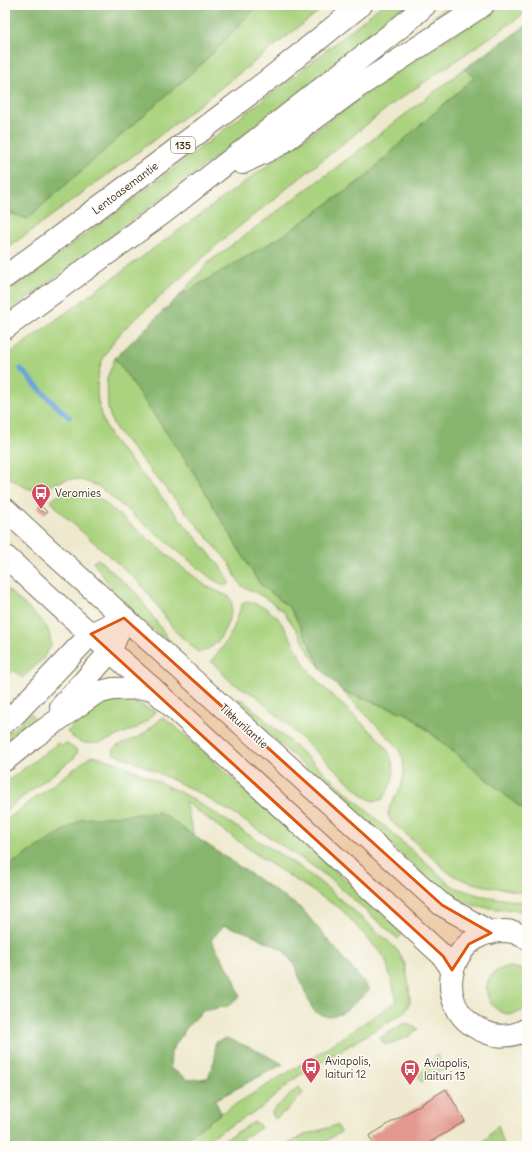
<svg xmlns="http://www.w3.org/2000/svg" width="532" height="1151" font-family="Delius,sans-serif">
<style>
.green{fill:#aad37f;stroke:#727e4e}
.forest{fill:#87b56e;stroke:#617046}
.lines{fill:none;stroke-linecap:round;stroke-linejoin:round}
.stream{stroke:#68a5d9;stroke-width:5.5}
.building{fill:#e3998f}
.primary-casing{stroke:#7a6d5c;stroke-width:24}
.trunk-casing{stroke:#7a6d5c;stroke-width:24}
.primary{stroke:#fff;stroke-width:22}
.trunk{stroke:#fff;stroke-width:22}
.marked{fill:#df570d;fill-opacity:0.2;stroke:#df570d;stroke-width:3;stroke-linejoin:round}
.labels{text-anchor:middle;stroke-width:3;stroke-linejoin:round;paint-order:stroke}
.shield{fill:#fdfcf7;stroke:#75695f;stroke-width:1}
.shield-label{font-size:10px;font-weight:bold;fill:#3b2a1e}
.street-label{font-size:11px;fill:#3b2a1e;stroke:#fdfcf7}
.poi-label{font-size:11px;fill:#3b2a1e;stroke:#fdfcf7;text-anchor:start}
</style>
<rect width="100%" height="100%" fill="#fdfcf7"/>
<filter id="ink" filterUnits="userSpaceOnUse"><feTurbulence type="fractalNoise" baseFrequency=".025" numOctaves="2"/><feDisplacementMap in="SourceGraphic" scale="8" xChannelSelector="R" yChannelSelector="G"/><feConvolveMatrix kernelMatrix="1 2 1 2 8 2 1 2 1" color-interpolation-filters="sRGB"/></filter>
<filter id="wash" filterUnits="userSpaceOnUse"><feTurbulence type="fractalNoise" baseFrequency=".012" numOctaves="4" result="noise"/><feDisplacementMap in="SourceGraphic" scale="16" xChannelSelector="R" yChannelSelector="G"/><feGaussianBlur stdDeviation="0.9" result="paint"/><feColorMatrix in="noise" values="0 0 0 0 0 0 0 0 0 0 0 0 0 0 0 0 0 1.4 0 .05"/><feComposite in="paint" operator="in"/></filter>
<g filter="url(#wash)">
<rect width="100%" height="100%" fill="#eee9ce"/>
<path class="green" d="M258,5H327L150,143L31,231L5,249V211L27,219L206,60Z
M382,5H407L305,90L101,244L5,314V293L127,204L297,74Z
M448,5H464L401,46Z
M498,5H527V12L391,105L220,242L123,330C116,339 107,349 102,361C92,389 98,414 112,439L225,572L229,582L228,585H223L212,579L98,486C87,482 74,476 62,481C54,483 47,490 39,490C26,491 15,481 5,475V357L386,79Z
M527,25L475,77L409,135L364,178L284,235L179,296L209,262L337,167L464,69Z
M115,358L194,473L259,583L290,608L305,635L322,670L311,656L300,635L283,611L264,597L242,586L236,577L230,564L118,432L112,422L108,408L107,378Z
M73,491L93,493L183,568L206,586L230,597C230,597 232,602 232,603C233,612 224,634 218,641C213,647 206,650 199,653L175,631L151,597L139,582L61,513L51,501C57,495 65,492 73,491Z
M98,559L137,594L169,640L168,643L128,607L115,593L93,562Z
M5,587L42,621L48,629L50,637L51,646L47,652L42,660L22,678L14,670L10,674L5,671Z
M248,601L266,608L277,617L286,630L306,667L318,682L384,744C397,768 397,776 383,799C375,802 371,801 365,797L256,696L231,682L211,661L222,648L233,630L242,604Z
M342,691L409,715L527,813V894C500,886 472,888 448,872L391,821L388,815L390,806L401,787L404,774L403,759L398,747Z
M238,699L243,700L446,881L454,887L478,895L527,903V912C511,908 496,910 481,907C460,903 445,892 428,879L235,703Z
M117,700C132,700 142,705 155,712C151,717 146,722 141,725C136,729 130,731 124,733C103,743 85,751 67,732C85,715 92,706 117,700Z
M30,713L37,720L5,746V735L15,727Z
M163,717L178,729L404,933L398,939L328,877L307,862L234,814L197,792L171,779L131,760L116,755L113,753L114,749L117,746L141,736Z
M58,743L62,746L65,743L77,750V753L75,757L5,811V782L10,779Z
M91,756L98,757L115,762L147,776L189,797L300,867L326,887L387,940L398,951L405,964L409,987L410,1001L408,1007L403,1013L297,1077L261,1108L195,1146H175L221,1113L310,1059L397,1001L385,958L342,910L260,857L185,802L194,836L159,812L82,819L5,868V821Z
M506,967C515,967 521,968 527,974V1007C497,1033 465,979 506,967Z
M403,1024H408L418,1029L408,1037L385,1045L380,1038Z
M437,1055L445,1068L421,1082L418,1076Z
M299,1087L303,1093L291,1107L275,1119L272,1114L273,1110Z
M254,1122L258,1124L261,1128L230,1146H213Z
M337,1125L341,1132L317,1146H289L288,1144L305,1135Z
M498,1125L504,1146H480Z"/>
<path class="forest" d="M5,5H258L206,60L27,219L5,211Z
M527,25V813L410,715L342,691L322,670L305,635L290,608L259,583L194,473L115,358L179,296L284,235L364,178L409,135L475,77L464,69Z
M159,812L302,909L370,990L341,1014L327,1017L315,1012L310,1004L295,966L283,950L251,934L224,925L211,940L234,978L240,997L228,1006L203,1011L187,1027L171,1052L170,1068L189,1080L208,1078L215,1059V1042L226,1038L254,1049L283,1064L215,1100L221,1113L175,1146H5V868L82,819Z"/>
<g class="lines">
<path class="stream" d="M21,369C36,386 51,402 69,417"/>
</g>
<g id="blocks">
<path class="building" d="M40,505L47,512L45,514L37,508Z
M446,1089L465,1121L424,1146H375L369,1136Z"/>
</g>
</g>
<g filter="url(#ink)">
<use href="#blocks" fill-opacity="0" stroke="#7a6d5c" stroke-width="1"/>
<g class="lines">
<g class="primary-casing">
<path id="primary" d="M5,509L47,548L442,905L491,933
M5,556L68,614L152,688L443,956L452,970
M527,938C522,936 517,933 513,932C451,921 426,1007 483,1031C497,1038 513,1037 527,1029"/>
</g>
<g class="trunk-casing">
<path id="trunk" d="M242,163L279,145L359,86L483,5
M5,277L173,152L268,80L361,5
M5,328L163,213L404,24L425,5
M61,707L110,652L124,618
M5,722L14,715L91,634L124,618
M5,760L34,737L96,693L113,689L152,688"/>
</g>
<use href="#primary" class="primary"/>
<use href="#trunk" class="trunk"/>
</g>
</g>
<path class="marked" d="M124,618L442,905L491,933L469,944L452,970L443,956L91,634Z"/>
<defs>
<g id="bus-pin" transform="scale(1)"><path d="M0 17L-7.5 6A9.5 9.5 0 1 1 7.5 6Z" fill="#d1495b" stroke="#fdfcf7"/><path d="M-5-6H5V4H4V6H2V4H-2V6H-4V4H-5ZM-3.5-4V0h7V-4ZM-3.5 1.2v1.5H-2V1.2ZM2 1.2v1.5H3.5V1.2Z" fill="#fff"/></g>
</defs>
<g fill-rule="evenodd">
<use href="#bus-pin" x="41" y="493"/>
<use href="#bus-pin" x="311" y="1067"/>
<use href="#bus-pin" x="410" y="1069"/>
</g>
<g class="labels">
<rect class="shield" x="171" y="137" width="24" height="16" rx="3"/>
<g class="shield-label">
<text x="183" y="149">135</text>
</g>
<g class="street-label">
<text transform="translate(125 188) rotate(-37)" y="4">Lentoasemantie</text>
<text transform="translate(244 726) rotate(42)" y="4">Tikkurilantie</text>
</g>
<g class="poi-label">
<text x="55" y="497">Veromies</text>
<text x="325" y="1065">Aviapolis,<tspan x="325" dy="13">laituri 12</tspan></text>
<text x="424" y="1067">Aviapolis,<tspan x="424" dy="13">laituri 13</tspan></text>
</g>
</g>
<rect width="532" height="1151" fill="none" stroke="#fdfcf7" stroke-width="20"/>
</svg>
